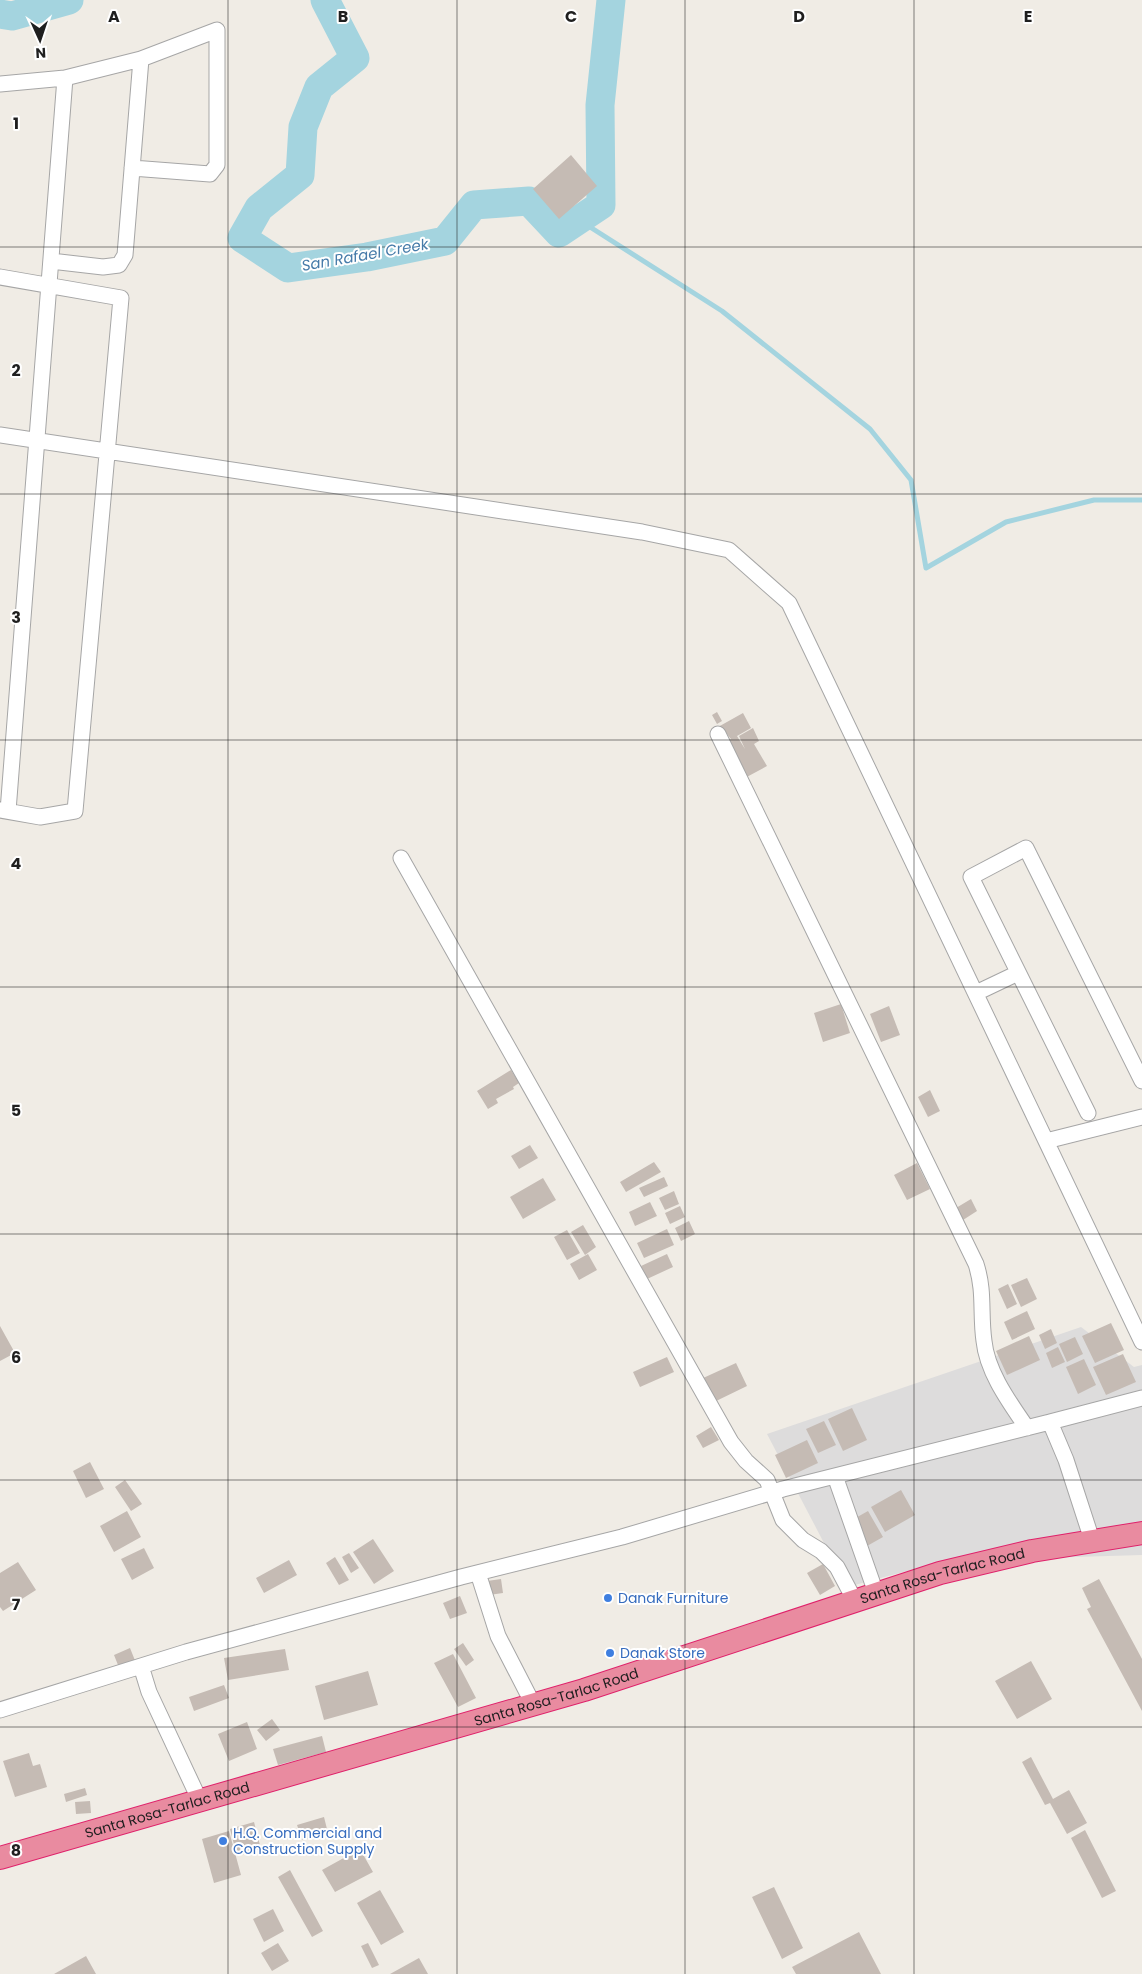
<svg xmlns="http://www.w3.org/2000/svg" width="1142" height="1974" font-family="Poppins,sans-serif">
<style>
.residential{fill:#dddcdc}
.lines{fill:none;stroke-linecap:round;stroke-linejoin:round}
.stream{stroke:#a4d4df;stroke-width:5}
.river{stroke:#a4d4df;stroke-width:29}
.building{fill:#c5bbb4}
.minor-casing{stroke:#a6a6a6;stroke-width:17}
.highway-casing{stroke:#df216a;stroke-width:24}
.minor{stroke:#fff;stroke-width:15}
.highway{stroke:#e98ba0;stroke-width:22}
.grid{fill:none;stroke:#1f1f1f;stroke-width:1;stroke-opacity:0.55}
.shop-dot{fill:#3f7fe0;stroke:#fff;stroke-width:2}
.labels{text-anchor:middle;stroke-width:4;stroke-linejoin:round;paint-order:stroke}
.street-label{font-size:14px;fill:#1f1f1f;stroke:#fff}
.shop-label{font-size:14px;fill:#366cbe;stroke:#fff;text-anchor:start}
.water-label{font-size:15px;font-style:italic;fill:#467ba9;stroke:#fff}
.grid-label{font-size:16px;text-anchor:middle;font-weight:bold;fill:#1f1f1f;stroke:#fff;stroke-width:4;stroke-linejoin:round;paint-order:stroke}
</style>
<rect width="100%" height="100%" fill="#f0ece5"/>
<path class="residential" d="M1081,1327L1134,1367L1142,1365V1555L945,1561L847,1587L767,1434Z"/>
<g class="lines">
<path class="stream" d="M579,220L722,311L870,429L911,480L926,568L1006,522L1094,500H1142"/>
<path class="river" d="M325,0L355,58L319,87L303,127L300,175L259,208L242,238L288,268L367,257L445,241L474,205L529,201L559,233L601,205L600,105L611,0
M0,14L12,16L69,0"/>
</g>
<path class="building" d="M571,155L597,186L559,219L533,189Z
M717,712L722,721L717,724L712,715Z
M743,713L751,728L737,736L745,749L739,736L753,728L759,741L754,744L767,766L743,779L725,742L731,739L727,734L723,736L718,727Z
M841,1004L850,1033L823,1042L814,1013Z
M889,1006L900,1035L881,1042L870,1014Z
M511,1070L519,1083L513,1087L514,1089L496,1099L498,1103L488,1109L477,1091Z
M930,1090L940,1111L928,1117L918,1097Z
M530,1145L538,1158L519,1169L511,1156Z
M654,1162L661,1172L626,1192L620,1182Z
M917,1163L930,1189L907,1200L894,1175Z
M664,1177L668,1186L644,1197L639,1188Z
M543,1178L556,1200L523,1219L510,1197Z
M674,1191L679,1204L665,1210L659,1198Z
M971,1199L977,1211L963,1220L956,1208Z
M650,1202L657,1216L635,1226L629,1212Z
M680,1206L685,1217L670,1224L665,1213Z
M689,1221L695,1234L681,1241L675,1228Z
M583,1225L596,1247L585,1255L571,1232Z
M667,1229L674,1245L644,1258L637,1243Z
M567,1230L580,1253L567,1260L554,1237Z
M588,1254L597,1270L579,1280L570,1264Z
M667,1254L673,1267L647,1279L641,1266Z
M1027,1278L1037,1299L1021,1307L1011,1285Z
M1008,1284L1017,1304L1007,1309L998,1289Z
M1027,1311L1035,1329L1012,1340L1004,1322Z
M1111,1323L1124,1350L1095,1363L1082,1336Z
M0,1326L15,1353L0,1361Z
M1051,1329L1057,1343L1045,1349L1039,1335Z
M1029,1336L1040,1360L1007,1375L996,1351Z
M1075,1337L1083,1354L1067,1362L1059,1344Z
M1058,1347L1065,1362L1052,1368L1046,1353Z
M1123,1354L1136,1382L1106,1395L1093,1367Z
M667,1357L674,1372L640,1387L633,1372Z
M1084,1359L1096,1385L1078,1394L1066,1367Z
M736,1363L747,1386L712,1403L701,1379Z
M852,1408L867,1440L843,1451L828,1419Z
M824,1421L836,1445L818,1453L806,1429Z
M711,1427L719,1440L703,1448L696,1436Z
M807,1440L818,1463L786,1478L775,1455Z
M90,1462L104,1489L86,1498L73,1471Z
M125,1480L142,1504L131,1511L115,1487Z
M901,1490L915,1515L885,1532L871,1507Z
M127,1511L141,1537L114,1552L100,1526Z
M868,1511L883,1537L867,1546L852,1520Z
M373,1539L394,1571L374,1584L353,1552Z
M144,1548L154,1568L132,1580L121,1559Z
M349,1553L359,1568L351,1573L342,1557Z
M335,1557L349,1580L339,1585L326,1563Z
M289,1560L297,1575L264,1593L256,1578Z
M18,1562L36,1590L3,1611L0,1607V1573Z
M823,1564L835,1586L820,1595L807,1573Z
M501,1579L503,1593L489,1595L487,1581Z
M1099,1579L1142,1659V1711L1087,1609L1091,1607L1082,1588Z
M460,1596L467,1613L450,1619L443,1603Z
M463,1643L474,1660L466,1666L454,1649Z
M130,1648L136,1663L120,1670L114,1655Z
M285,1649L289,1670L228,1680L224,1658Z
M453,1654L476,1698L458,1707L434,1663Z
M1031,1661L1052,1699L1017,1719L995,1681Z
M368,1671L378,1705L324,1720L315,1686Z
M224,1685L229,1698L194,1711L189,1697Z
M272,1719L280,1730L266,1741L257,1730Z
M247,1722L257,1749L229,1761L218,1734Z
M322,1736L326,1752L278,1765L273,1749Z
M29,1753L33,1766L40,1764L47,1787L15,1797L3,1761Z
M1031,1757L1053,1799L1069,1790L1087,1823L1067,1834L1050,1803L1045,1805L1022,1762Z
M85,1788L87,1795L66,1802L64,1794Z
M90,1801L91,1813L76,1814L75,1802Z
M324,1817L328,1833L302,1840L297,1825Z
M254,1822L261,1849L237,1856L230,1829Z
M1085,1830L1116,1891L1102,1898L1071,1838Z
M229,1831L241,1875L214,1883L202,1839Z
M360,1849L373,1872L335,1892L322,1870Z
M290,1870L323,1931L312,1937L278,1877Z
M774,1887L803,1948L782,1959L752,1897Z
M380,1890L404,1932L381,1945L357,1903Z
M273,1909L284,1931L264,1942L253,1919Z
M859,1932L881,1974H796L792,1967Z
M278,1943L289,1961L272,1971L261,1953Z
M368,1943L379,1965L372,1968L361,1946Z
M86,1956L96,1974H54Z
M419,1958L428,1974H390Z"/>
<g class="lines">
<g class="minor-casing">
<path id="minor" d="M0,84L65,78L141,59L217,30V165L210,174L132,168
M51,261L103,267L119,265L125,255L141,59
M0,277L121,298L75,811L40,817L0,810
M0,435L642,532L729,550L789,603L1142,1342
M718,734L976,1264C985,1292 980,1313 984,1341C987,1372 1010,1403 1027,1428
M8,811L65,78
M401,858L731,1442L746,1461L767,1480L783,1520L803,1540L821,1551L837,1567L855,1601
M976,993L1018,973
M1088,1113L971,877L1026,848L1142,1081
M1046,1141L1142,1117
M835,1476L876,1593
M1092,1540L1066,1460L1050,1422L1142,1398
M478,1573L498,1636L533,1704
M141,1666L149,1692L200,1801
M0,1710L186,1652L461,1577L622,1537L783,1489L1050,1422"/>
</g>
<g class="highway-casing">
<g id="highway">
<path id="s1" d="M0,1858L584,1690L940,1573L1032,1551L1142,1533"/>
</g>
</g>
<use href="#minor" class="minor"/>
<use href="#highway" class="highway"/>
</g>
<path class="grid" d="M228,0V1974M457,0V1974M685,0V1974M914,0V1974M0,247H1142M0,494H1142M0,740H1142M0,987H1142M0,1234H1142M0,1480H1142M0,1727H1142"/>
<g class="shop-dot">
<circle cx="608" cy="1598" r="5"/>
<circle cx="610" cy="1653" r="5"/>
<circle cx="223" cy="1841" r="5"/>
</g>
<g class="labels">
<g class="street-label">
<text dy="5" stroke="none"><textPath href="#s1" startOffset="984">Santa Rosa-Tarlac Road</textPath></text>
<text dy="5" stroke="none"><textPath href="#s1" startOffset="579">Santa Rosa-Tarlac Road</textPath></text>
<text dy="5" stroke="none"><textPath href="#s1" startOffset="174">Santa Rosa-Tarlac Road</textPath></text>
</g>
<g class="shop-label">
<text x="618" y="1603">Danak Furniture</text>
<text x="620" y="1658">Danak Store</text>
<text x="233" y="1838">H.Q. Commercial and<tspan x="233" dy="16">Construction Supply</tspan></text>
</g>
<g class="water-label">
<text transform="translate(365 255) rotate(-10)" y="5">San Rafael Creek</text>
</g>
</g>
<g class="grid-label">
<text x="114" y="22">A</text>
<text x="343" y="22">B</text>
<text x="571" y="22">C</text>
<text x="799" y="22">D</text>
<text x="1028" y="22">E</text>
<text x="16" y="129">1</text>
<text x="16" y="376">2</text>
<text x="16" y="623">3</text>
<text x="16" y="869">4</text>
<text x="16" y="1116">5</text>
<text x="16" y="1363">6</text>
<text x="16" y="1610">7</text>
<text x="16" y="1856">8</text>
</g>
<g transform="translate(40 40) rotate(177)" stroke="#ffffff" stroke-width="4" paint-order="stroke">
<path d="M0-4L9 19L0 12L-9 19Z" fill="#1f1f1f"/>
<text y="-8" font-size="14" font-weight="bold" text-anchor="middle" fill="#1f1f1f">N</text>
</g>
</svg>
